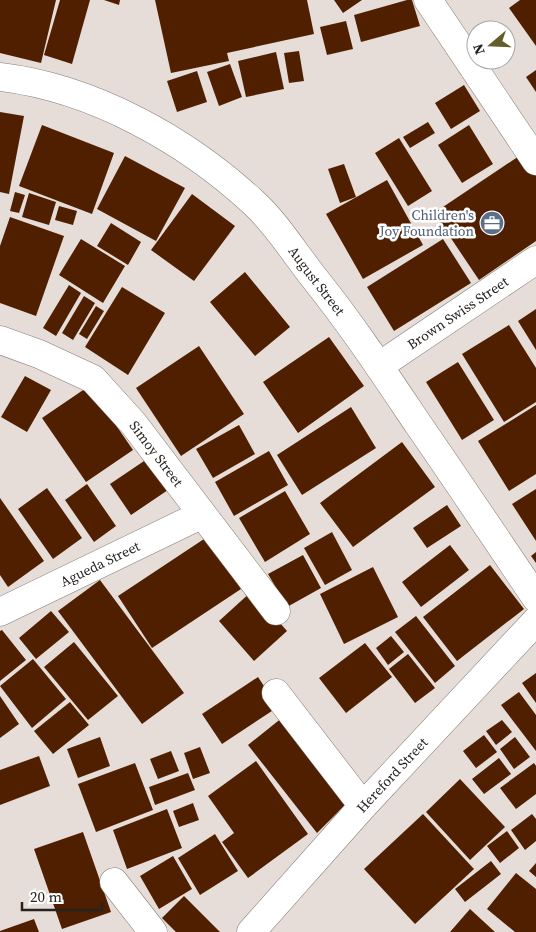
<svg xmlns="http://www.w3.org/2000/svg" width="536" height="932" font-family="'Source Serif 4',serif">
<style>
.building{fill:#501f00}
.lines{fill:none;stroke-linecap:round;stroke-linejoin:round}
.minor-casing{stroke:#857d79;stroke-width:29}
.minor{stroke:#fff;stroke-width:28}
.labels{text-anchor:middle;stroke-width:5;stroke-linejoin:round;paint-order:stroke}
.service-label{font-size:14px;fill:#4e5e75;stroke:#fff;text-anchor:end}
.street-label{font-size:14px;fill:#262321;stroke:#fff}
</style>
<rect width="100%" height="100%" fill="#e6ddd8"/>
<path class="building" d="M0,0H56L41,63L0,53Z
M60,0H90L72,64L44,55Z
M104,0H120L119,5Z
M155,0H307L314,34L227,53L229,61L171,73Z
M334,0H362L343,13Z
M407,0H412L420,26L361,42L354,15Z
M520,0H536V46L509,8Z
M346,21L353,49L327,55L320,27Z
M299,51L304,81L289,83L284,53Z
M276,52L284,89L246,97L238,61Z
M230,64L242,97L219,106L207,72Z
M536,70V92L526,77Z
M197,71L207,102L177,112L167,81Z
M464,85L480,111L451,129L435,103Z
M0,112L24,116L9,194L0,192Z
M428,122L435,133L410,148L403,137Z
M42,125L114,153L92,214L19,186Z
M469,125L493,164L462,183L438,145Z
M399,138L432,191L408,206L375,153Z
M522,154L536,176V241L479,280L434,213Z
M125,156L185,188L156,241L97,209Z
M344,164L356,197L340,203L328,169Z
M387,180L423,245L363,279L326,214Z
M15,192L25,195L19,213L10,211Z
M29,193L56,202L49,225L22,217Z
M192,194L235,226L194,281L151,250Z
M59,206L77,211L73,225L55,220Z
M10,217L64,236L36,316L0,303V246Z
M111,223L141,242L128,265L97,246Z
M81,239L125,266L103,303L59,275Z
M443,239L471,283L394,331L367,287Z
M245,272L290,327L255,356L210,302Z
M69,285L81,293L56,336L43,328Z
M122,287L165,313L128,375L85,347Z
M84,296L95,303L73,340L62,333Z
M96,306L104,311L87,339L79,334Z
M536,309V350L518,321Z
M509,325L536,368V402L504,422L462,354Z
M329,337L364,386L298,433L263,382Z
M199,346L244,414L181,456L136,388Z
M458,362L494,420L462,440L426,382Z
M25,376L51,390L27,432L1,417Z
M89,386L133,450L86,482L42,418Z
M536,405V474L509,491L478,441Z
M351,407L376,448L302,495L277,455Z
M239,425L255,454L213,478L196,449Z
M402,442L435,487L353,547L320,503Z
M269,451L288,485L234,516L215,482Z
M147,459L168,490L131,515L110,484Z
M87,484L116,526L94,542L65,500Z
M47,488L82,538L53,559L18,509Z
M536,489V541L512,504Z
M285,491L310,534L265,562L239,518Z
M0,498L44,561L8,587L0,575Z
M447,505L461,526L427,548L413,528Z
M332,532L352,570L325,585L304,548Z
M207,537L241,589L152,648L118,596Z
M450,545L469,570L421,607L402,582Z
M536,552V563L531,556Z
M303,555L321,588L287,607L268,574Z
M490,565L524,609L457,661L423,617Z
M373,567L398,617L344,644L320,594Z
M100,580L184,693L142,724L58,611Z
M252,591L287,631L254,661L219,621Z
M51,611L69,632L36,659L19,638Z
M416,616L455,666L435,683L395,632Z
M2,630L26,660L0,681V631Z
M391,636L404,652L388,665L376,648Z
M74,642L118,696L88,720L44,667Z
M365,643L392,677L346,713L319,678Z
M408,654L435,688L415,703L389,669Z
M33,659L66,699L32,728L0,686Z
M536,673V703L522,683Z
M258,677L278,707L222,744L202,714Z
M519,692L536,715V751L501,705Z
M0,696L19,724L0,738Z
M70,702L89,725L53,754L34,731Z
M283,717L350,800L317,833L248,745Z
M502,720L512,732L496,745L486,731Z
M484,735L497,752L476,768L463,751Z
M100,737L110,766L78,778L67,749Z
M515,737L530,757L514,769L500,749Z
M200,747L210,773L193,779L184,753Z
M171,751L179,771L158,779L150,759Z
M39,756L50,786L0,805V770Z
M499,758L511,774L484,794L472,779Z
M256,761L308,834L248,878L222,842L234,833L208,796Z
M135,763L153,810L96,832L78,784Z
M534,763L536,766V794L516,809L500,788Z
M188,773L195,790L155,805L149,787Z
M460,779L505,827L470,860L426,812Z
M193,803L199,820L179,827L173,811Z
M167,809L182,848L127,869L113,830Z
M423,814L474,869L415,924L364,869Z
M532,814L536,819V841L525,850L511,830Z
M507,831L519,848L500,863L487,846Z
M83,832L111,912L62,929L34,849Z
M215,834L238,871L200,895L178,858Z
M173,856L192,889L159,909L140,876Z
M491,861L501,874L465,902L455,889Z
M536,863V877L529,871Z
M516,873L536,889V932H515L487,909Z
M184,896L220,932H176L162,918Z
M470,909L495,932H450Z
M34,919L39,932H0V931Z"/>
<g class="lines">
<g class="minor-casing">
<g id="minor">
<path d="M428,0L536,161"/>
<path id="s1" d="M0,77C93,88 186,140 254,203C276,223 296,255 315,279C352,325 385,375 418,424C458,482 497,540 536,598"/>
<path id="s2" d="M0,340L39,354L93,379L133,423L276,611"/>
<path id="s3" d="M379,366L536,260"/>
<path id="s4" d="M0,612L201,515"/>
<path d="M276,693L363,806"/>
<path d="M114,882L153,932"/>
<path id="s5" d="M251,932L363,806L536,621"/>
</g>
</g>
<use href="#minor" class="minor"/>
</g>
<defs>
<g id="office-disc" transform="scale(1.25)"><circle r="9.5" fill="#5c6f8a" stroke="#fff"/><path d="M-6-3h4V-5.5h4V-3h4V5H-6ZM-1-4.5V-3h2v-1.5ZM-6 0V1H6V0Z" fill="#fff"/></g>
</defs>
<g fill-rule="evenodd">
<use href="#office-disc" x="492" y="223"/>
</g>
<g class="labels">
<g class="service-label">
<text x="474" y="220">Children's<tspan x="474" dy="16">Joy Foundation</tspan></text>
</g>
<g class="street-label">
<text dy="5" stroke="none"><textPath href="#s1" startOffset="388">August Street</textPath></text>
<text dy="5" stroke="none"><textPath href="#s3" startOffset="95">Brown Swiss Street</textPath></text>
<text dy="5" stroke="none"><textPath href="#s2" startOffset="199">Simoy Street</textPath></text>
<text dy="5" stroke="none"><textPath href="#s4" startOffset="111">Agueda Street</textPath></text>
<text dy="5" stroke="none"><textPath href="#s5" startOffset="211">Hereford Street</textPath></text>
</g>
</g>
<g transform="translate(491 45) rotate(251)"><circle r="24" fill="#ffffff" stroke="#a8a7a6"/>
<path d="M0-4L9 19L0 12L-9 19Z" fill="#645e2b"/>
<text y="-8" font-size="14" font-weight="bold" text-anchor="middle" fill="#262321">N</text>
</g>
<path d="M22 902v8h80v-8" fill="none" stroke="#262321" stroke-width="2.5"/>
<text x="30" y="902" font-size="15" fill="#262321" stroke="#ffffff" stroke-width="4" paint-order="stroke">20 m</text>
</svg>
